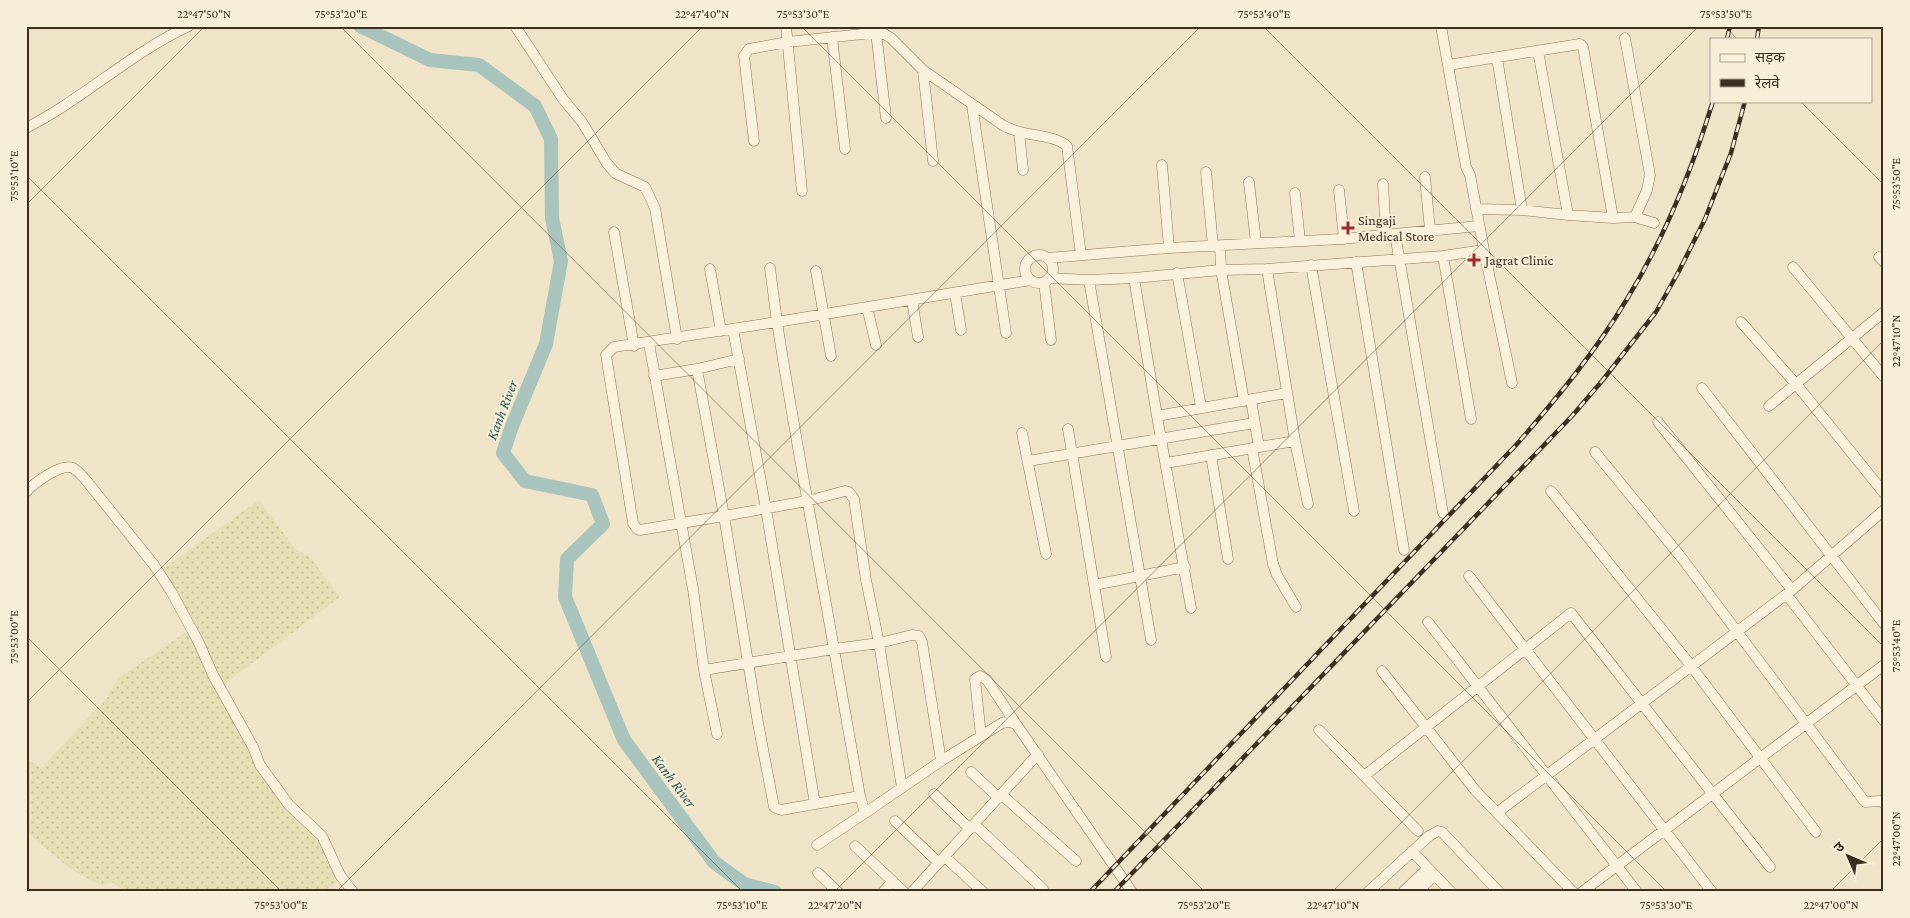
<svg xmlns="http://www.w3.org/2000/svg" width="1910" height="918" font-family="'Crimson Pro','Noto Sans Devanagari',serif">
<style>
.farmland{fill:url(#farmland-dots)}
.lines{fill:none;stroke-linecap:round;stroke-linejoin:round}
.river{stroke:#a9c4bc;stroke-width:14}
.minor-casing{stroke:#8d765c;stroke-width:11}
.minor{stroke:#faf1dc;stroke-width:10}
.rail-casing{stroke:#3d2e20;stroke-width:4.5}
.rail{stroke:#f7eed8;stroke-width:2.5;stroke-dasharray:8;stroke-linecap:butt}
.ticks{fill:none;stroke:#3d2e20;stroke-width:1;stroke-opacity:0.45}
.poi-dot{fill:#9e2a2b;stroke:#f7eed8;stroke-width:2}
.labels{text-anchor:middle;stroke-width:4;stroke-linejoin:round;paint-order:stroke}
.poi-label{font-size:14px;fill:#3d2e20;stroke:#f7eed8;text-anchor:start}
.water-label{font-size:15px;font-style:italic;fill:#2f5d5a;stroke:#f7eed8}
.neatline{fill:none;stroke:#3d2e20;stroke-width:2}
.ticks-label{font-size:12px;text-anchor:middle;fill:#3d2e20}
</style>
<defs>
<pattern id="farmland-dots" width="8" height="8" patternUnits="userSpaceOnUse" patternTransform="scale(1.25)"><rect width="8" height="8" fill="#e6deb5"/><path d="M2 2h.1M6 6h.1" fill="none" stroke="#c6bf9b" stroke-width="1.8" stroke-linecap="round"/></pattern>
</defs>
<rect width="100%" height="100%" fill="#f0e4c8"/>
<path class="farmland" d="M259,500L296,550L309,556L340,597L218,689L249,748L260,775L300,824L320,842L340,879L323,892H125L112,882L102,886L72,870L26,832V759L41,768L107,698L117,679L195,626L163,569Z"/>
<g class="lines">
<path class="river" d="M360,26L430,60L479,65L535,106L551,139L552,218L561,261L546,344L512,426L503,453L525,481L592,495L603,524L567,559L565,597L624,740L714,862L744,884L775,892"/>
<g class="minor-casing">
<path id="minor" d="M515,26L563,99L582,122L606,162L615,173L645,187L655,208L677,339
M786,26L802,191
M876,32L886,118
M832,37L845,149
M1625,38L1650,175L1647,190L1635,217
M1538,51L1568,215
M1497,58L1522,210
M1448,65L1580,44L1583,47L1613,218
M923,70L933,161
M972,105L1006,333
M26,128C83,99 132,52 189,26
M1019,132L1023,170
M754,141L744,56L749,49L788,42L881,32L891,38L923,70L1004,126C1009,128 1015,131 1020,132C1035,136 1055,136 1067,146L1081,255
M1162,165L1169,248
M1206,172L1213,246
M1425,177L1430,230
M1249,182L1256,243
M1383,184L1386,235
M1339,190L1344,239
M1295,193L1300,241
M1476,209L1522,210L1568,215L1613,218L1635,217L1654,223
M614,232L634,346
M1395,234L1443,513
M1220,246L1221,270L1244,401
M1484,250L1512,383
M1025 269a14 14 0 1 1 28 0a14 14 0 1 1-28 0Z
M1443,256L1471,419
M1879,257L1884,262
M1048,258L1169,248L1341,239L1479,226
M1356,262L1404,550
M1311,265L1354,511
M1793,267L1884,377
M710,269L721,331
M1267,269L1295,441L1308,504
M816,271L831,356
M1177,273L1201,407
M1049,278L1089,280L1134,278L1221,270L1267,269L1443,256L1484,250L1470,175L1466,167L1441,26
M1134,278L1157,416L1191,608
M1089,280L1151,640
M1044,282L1051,340
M955,293L961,330
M912,300L918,337
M867,307L876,345
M1741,322L1796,384L1884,493
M733,329L766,509L815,804
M649,343L693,589L704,670L717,734
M697,369L724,516L640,530L637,529L633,523L606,355L614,347L777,322L770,268
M654,376L697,369L739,359
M1702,388L1884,624
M1251,400L1259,447
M1769,406L1884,312
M1157,416L1287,393
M1658,422L1792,590
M1068,429L1106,657
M1022,433L1046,554
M1252,448L1273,564L1277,575L1296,607
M1595,452L1681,557L1865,802L1880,801L1884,803
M1211,455L1228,559
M1028,461L1254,423
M1166,463L1295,441
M1551,491L1692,667L1816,832
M26,492C34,483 61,463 73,468C77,470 82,476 85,479L154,565L172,593L198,641L213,675L253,747L260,765L289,805L322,836L340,875L353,892
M1469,576L1712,892
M1094,585L1185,567
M1787,595L1884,721
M1428,622L1637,892
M704,670L834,649L860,796
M1382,671L1475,790L1573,892
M1319,730L1418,831
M981,736L975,679L980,676L987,680L1016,724
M941,761L1002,723L1010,722L1016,724L1132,892
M971,772L999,798
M1364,776L1571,613L1770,867
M902,788L879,643L866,580L854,499L849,492L845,491L807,501L724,516L758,723L774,807L781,810L860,796L865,813L941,761L922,642L919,636L912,635L879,643L834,649C815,540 794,432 777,322L1031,280
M934,794L970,829
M1002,795L1076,861
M1498,812L1792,590L1884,510
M895,821L939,863
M974,824L1043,889
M817,845L865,813
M855,846L904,892
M1412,851L1428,868
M945,857L983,892
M818,873L838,892
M883,892L893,881
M912,892L1038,754
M1368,892L1429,836L1438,831L1442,832L1499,892
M1403,892L1428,868L1451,892
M1417,892L1435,875
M1582,892L1884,665"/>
</g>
<use href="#minor" class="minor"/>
<g class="rail-casing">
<path id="rail" d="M1727,39L1730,26
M1757,39L1759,26
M1090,892L1517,444C1557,398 1596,351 1627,299C1665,237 1692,170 1713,101
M1114,892L1572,416L1602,381L1656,312L1679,271L1705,219L1731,153L1745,101"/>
</g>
<use href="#rail" class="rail"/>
</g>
<path class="ticks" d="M340,26L1205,892M801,26L1667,892M1263,26L1884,647M1725,26L1737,39M1800,101L1884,185M26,175L743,892M26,205L205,26M26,636L282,892M26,703L703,26M336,892L1201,26M834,892L1699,26M1332,892L1884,340M1830,892L1884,838"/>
<g class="poi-dot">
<path d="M1345.5 220.5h5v5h5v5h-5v5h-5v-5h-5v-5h5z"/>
<path d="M1471.5 252.5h5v5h5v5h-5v5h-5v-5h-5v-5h5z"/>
</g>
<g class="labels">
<g class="poi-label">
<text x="1358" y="225">Singaji<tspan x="1358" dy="16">Medical Store</tspan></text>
<text x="1485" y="265">Jagrat Clinic</text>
</g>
<g class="water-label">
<text transform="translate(502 410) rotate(-69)" y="5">Kanh River</text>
<text transform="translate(674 781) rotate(53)" y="5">Kanh River</text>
</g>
</g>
<rect width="1910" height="918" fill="none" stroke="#f7eed8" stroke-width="55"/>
<rect x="1710" y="38" width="162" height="65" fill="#f7eed8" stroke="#ada18e"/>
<rect x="1720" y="54" width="25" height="8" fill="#faf1dc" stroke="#ada18e"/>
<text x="1755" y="62" font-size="15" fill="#3d2e20">सड़क</text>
<rect x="1720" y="79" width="25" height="8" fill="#3d2e20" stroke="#ada18e"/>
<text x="1755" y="88" font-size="15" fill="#3d2e20">रेलवे</text>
<g transform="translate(1848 856) rotate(315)" stroke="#f7eed8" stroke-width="4" paint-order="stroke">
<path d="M0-4L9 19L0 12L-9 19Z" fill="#3d2e20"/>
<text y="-8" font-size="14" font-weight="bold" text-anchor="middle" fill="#3d2e20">उ</text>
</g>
<rect x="28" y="28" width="1854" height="862" class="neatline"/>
<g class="ticks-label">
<text x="204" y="18">22°47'50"N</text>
<text x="341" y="18">75°53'20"E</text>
<text x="702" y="18">22°47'40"N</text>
<text x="803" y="18">75°53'30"E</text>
<text x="1264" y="18">75°53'40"E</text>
<text x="1726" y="18">75°53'50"E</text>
<text transform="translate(14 176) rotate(-90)" y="4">75°53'10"E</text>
<text transform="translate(1896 184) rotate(-90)" y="4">75°53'50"E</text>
<text transform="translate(1896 341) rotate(-90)" y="4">22°47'10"N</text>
<text transform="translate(14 637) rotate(-90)" y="4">75°53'00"E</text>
<text transform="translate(1896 646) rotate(-90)" y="4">75°53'40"E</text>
<text transform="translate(1896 839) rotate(-90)" y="4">22°47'00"N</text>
<text x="281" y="909">75°53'00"E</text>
<text x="742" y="909">75°53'10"E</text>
<text x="835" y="909">22°47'20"N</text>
<text x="1204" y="909">75°53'20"E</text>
<text x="1333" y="909">22°47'10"N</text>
<text x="1666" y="909">75°53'30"E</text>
<text x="1831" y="909">22°47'00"N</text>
</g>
</svg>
